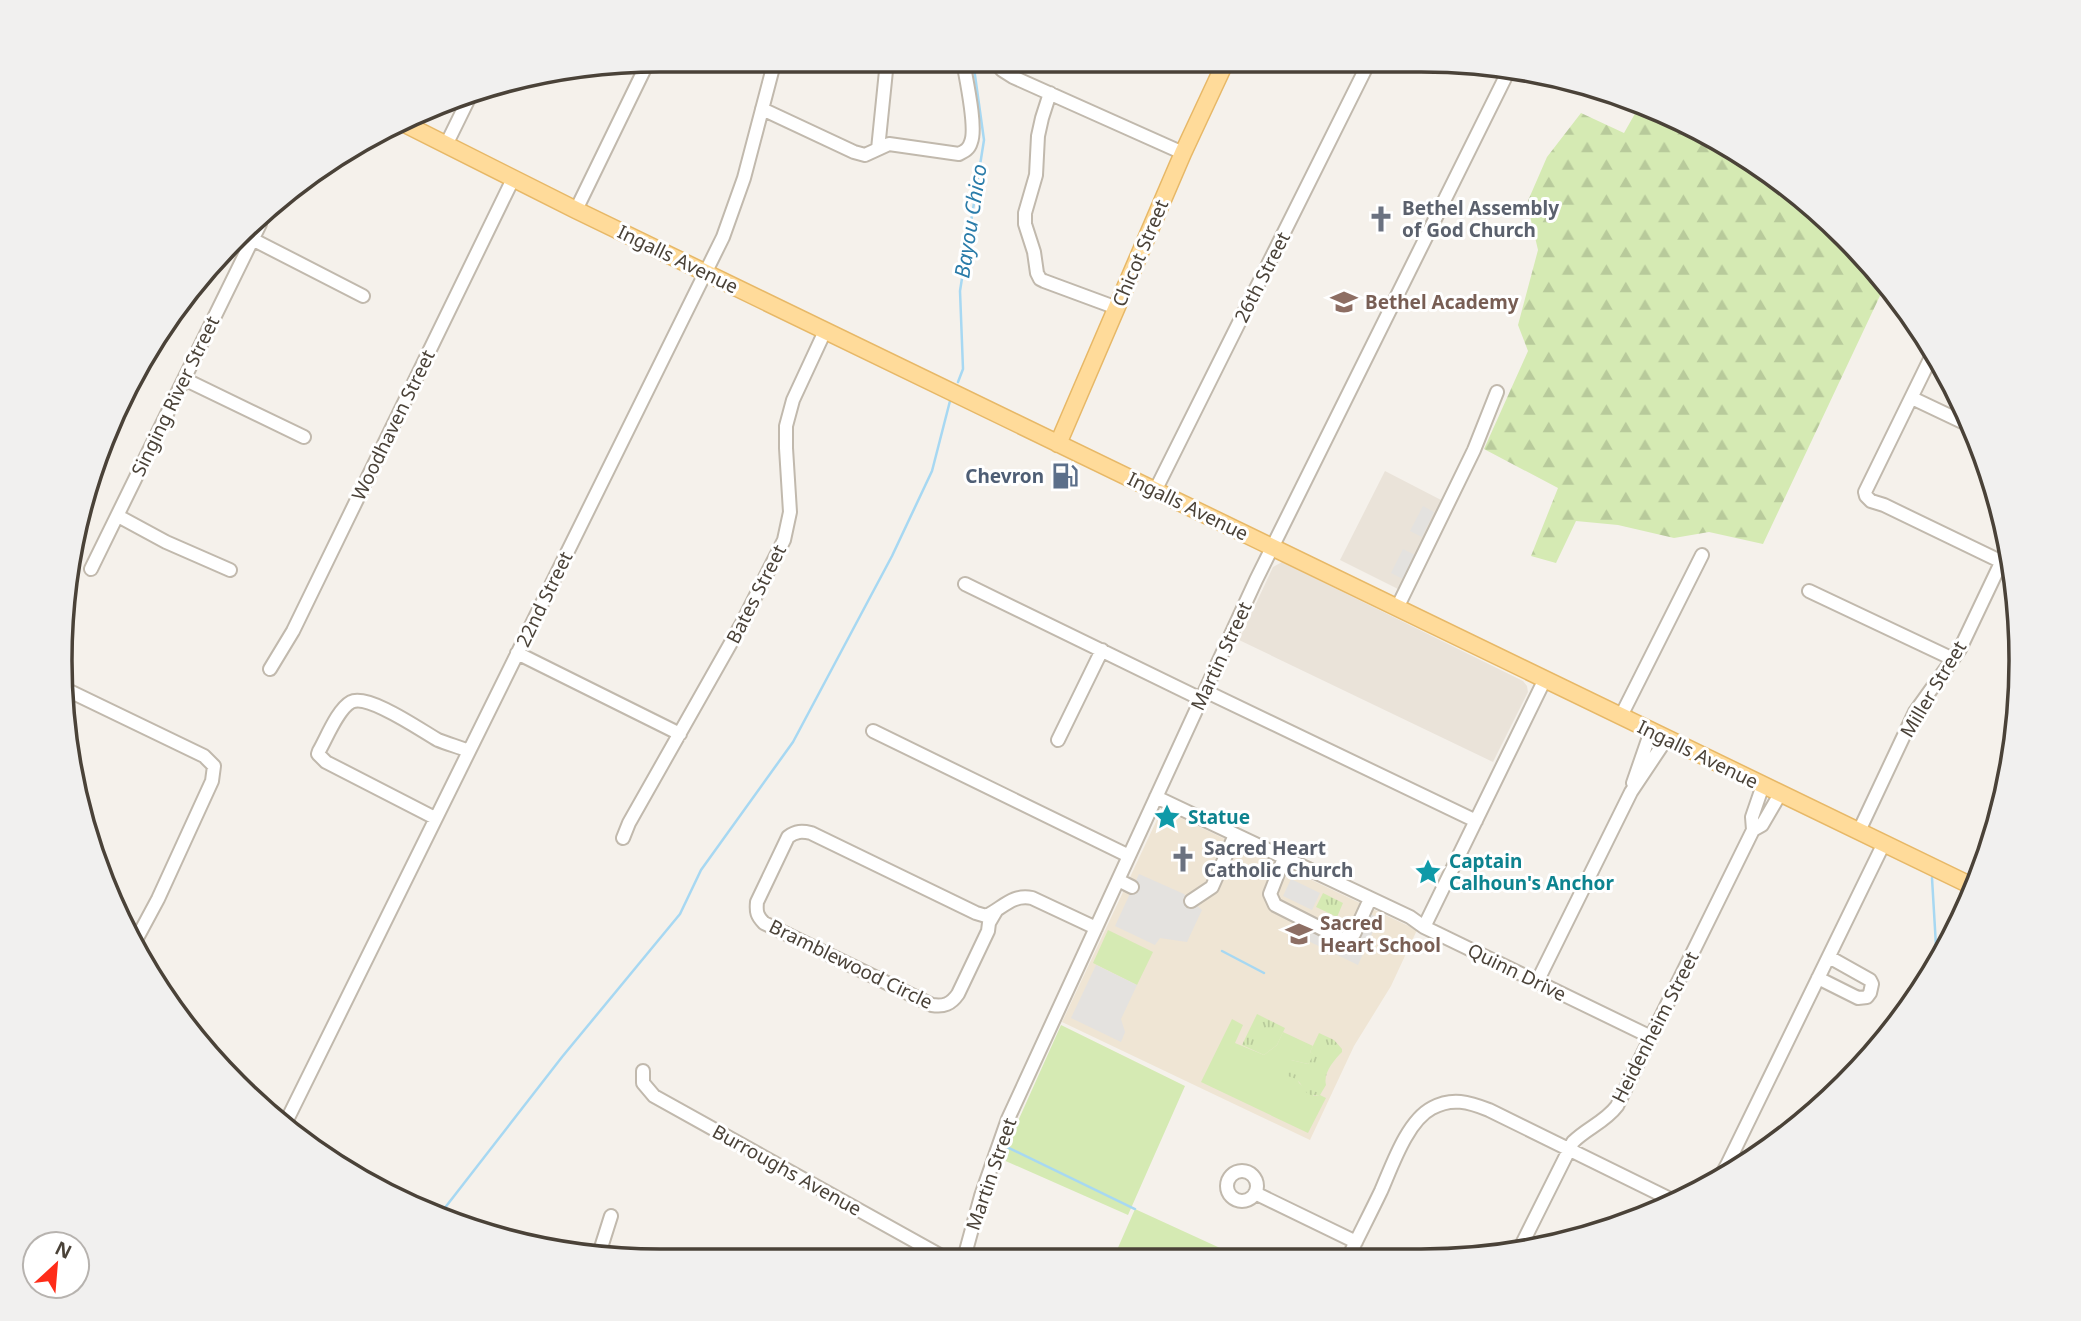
<svg xmlns="http://www.w3.org/2000/svg" width="2081" height="1321" font-family="'Noto Sans',sans-serif">
<style>
.residential{fill:#eae3d9}
.education{fill:#efe5d4}
.grass{fill:#d5eab3}
.forest{fill:url(#forest-firs)}
.park{fill:url(#park-tufts)}
.parking{fill:#e4e2df}
.lines{fill:none;stroke-linecap:round;stroke-linejoin:round}
.stream{stroke:#a7d8f2;stroke-width:2.5}
.minor-casing{stroke:#c1b9ad;stroke-width:16}
.major-casing{stroke:#e7b867;stroke-width:19}
.minor{stroke:#fff;stroke-width:12}
.major{stroke:#ffdb9a;stroke-width:16}
.labels{text-anchor:middle;stroke-width:6;stroke-linejoin:round;paint-order:stroke}
.worship-label{font-size:19px;font-weight:bold;fill:#5b616d;stroke:#fff;text-anchor:start}
.street-label{font-size:19px;fill:#4a4238;stroke:#fff}
.education-label{font-size:19px;font-weight:bold;fill:#785e54;stroke:#fff;text-anchor:start}
.service-label{font-size:19px;font-weight:bold;fill:#4e5e75;stroke:#fff;text-anchor:end}
.culture-label{font-size:19px;font-weight:bold;fill:#0d838f;stroke:#fff;text-anchor:start}
.water-label{font-size:21px;font-style:italic;fill:#2a7ca9;stroke:#fff}
.rim{fill:none;stroke:#4a4238;stroke-width:3.5}
</style>
<defs>
<pattern id="forest-firs" width="22" height="20" patternUnits="userSpaceOnUse" patternTransform="scale(1.75)"><rect width="22" height="20" fill="#d5eab3"/><path d="M5 1l3.5 6h-7zM16 11l3.5 6h-7z" fill="#b8ca9b"/></pattern>
<pattern id="park-tufts" width="24" height="20" patternUnits="userSpaceOnUse" patternTransform="scale(1.75)"><rect width="24" height="20" fill="#d5eab3"/><path d="M3 7l-1-3M5 7V3M7 7l1-3M15 17l-1-3M17 17v-4M19 17l1-3" fill="none" stroke="#b8ca9b"/></pattern>
</defs>
<rect width="100%" height="100%" fill="#f5f1eb"/>
<path class="residential" d="M1385,471L1443,501L1400,590L1340,560Z
M1282,562L1523,681L1527,686L1528,692L1493,762L1239,640L1273,567Z"/>
<path class="education" d="M1162,809L1417,930L1391,986L1354,1046L1310,1140L1062,1022Z"/>
<path class="grass" d="M1108,930L1153,952L1137,985L1093,963Z
M1232,1019L1243,1025L1235,1043L1264,1055L1277,1045L1283,1032L1313,1046L1310,1052L1315,1055L1308,1064L1291,1060L1299,1083L1314,1096L1320,1095L1326,1098L1308,1133L1201,1082Z
M1061,1025L1185,1086L1128,1215L1001,1159Z
M1135,1209L1244,1259H1113Z"/>
<path class="forest" d="M1641,103L1650,105L1787,184L1873,265L1886,283L1763,544L1709,532L1674,538L1618,525L1576,521L1556,563L1531,556L1558,488L1484,449L1528,351L1518,325L1538,250L1527,203L1547,157L1581,113L1624,133Z"/>
<path class="park" d="M1323,893L1343,903L1337,917L1316,907Z
M1257,1014L1285,1028L1277,1045L1264,1055L1242,1045Z
M1319,1033L1334,1040L1342,1049V1052C1334,1060 1323,1073 1326,1085L1320,1095C1302,1097 1306,1088 1297,1080C1294,1077 1289,1077 1286,1075L1291,1060L1308,1064L1314,1055L1310,1052Z"/>
<path class="parking" d="M1423,506L1434,512L1422,537L1410,531Z
M1403,549L1415,555L1403,579L1391,573Z
M1139,874L1184,894L1202,910L1187,942L1160,938L1155,945L1115,926Z
M1291,879L1320,893L1312,910L1283,896Z
M1370,914L1379,918L1358,965L1304,939L1308,929L1354,948Z
M1096,965L1137,985L1121,1019L1125,1032L1121,1042L1071,1018Z"/>
<g class="lines">
<path class="stream" d="M958,382L963,369L960,291L984,140L973,61
M1932,878L1937,963
M1222,951L1264,973
M1007,1147L1135,1209
M437,1218L562,1057L680,914L701,870L793,742L892,556L932,471L950,401"/>
<g class="minor-casing">
<path id="minor" d="M995,62L1002,70L1013,77L1183,153
M1050,93L1042,118L1038,136L1036,175L1025,213V224L1034,252L1037,273L1040,279L1044,281L1117,308
M762,109L854,152L865,155L889,144L959,154C965,151 969,149 971,142C977,127 966,79 963,61
M446,145L473,90
M878,149L887,61
M576,210L648,62
M252,239L363,296
M1934,351L1865,492L1866,496L1871,501L1884,505L2002,562
M184,379L304,437
M1912,398L1971,426
M1155,491L1368,64
M118,516L166,542L230,570
M91,569L260,224
M965,584L1201,699
M1809,591L1953,659
M1397,608L1474,450L1497,392
M517,653L680,734
M270,669L293,631L513,179
M63,688L204,756L214,766L212,781L158,899L136,940
M1205,691L1476,821
M1621,716L1702,555
M873,731L1129,856
M1058,740L1102,650
M1633,783L1651,731
M1156,797L1410,917L1424,927L1651,1037
M435,818L326,762L318,754L319,751C327,737 338,709 351,702C368,693 422,731 438,740C448,744 459,747 469,751
M1753,830L1752,817L1763,785
M1859,831L1915,712L1960,649L2008,548
M623,838L629,823L741,625L784,540L790,512L786,448V426L793,400L825,331
M1284,858L1270,894L1275,905L1342,939L1354,934L1370,899
M1118,880L1132,887
M1191,901L1212,887L1235,835
M996,911L989,923L988,931L958,994C951,1004 944,1007 932,1005L764,923C757,916 756,912 757,902L788,837C796,831 802,831 811,833L976,913L986,916C1003,908 1012,894 1032,898L1096,928
M1424,927L1545,679
M1818,978L1858,998L1867,997L1870,993L1872,984L1870,980L1829,957
M1537,982L1631,792L1667,738
M643,1071V1083L654,1096L945,1258
M284,1126L723,237L744,178L775,60
M1227 1186a15 15 0 1 1 30 0a15 15 0 1 1-30 0Z
M1717,1183L1728,1163L1884,843
M1255,1193L1356,1242
M1519,1250L1573,1142C1587,1128 1605,1122 1617,1106L1753,830L1762,825L1780,794
M574,1254L588,1251L604,1256
M599,1254L611,1216
M964,1258L981,1196L1008,1119L1256,580L1510,68
M1347,1260C1358,1237 1370,1214 1381,1191C1392,1166 1407,1121 1432,1108C1452,1097 1469,1102 1489,1110L1674,1201"/>
</g>
<g class="major-casing">
<path id="major" d="M403,123L576,210L1974,887
M1058,444L1183,153L1225,63"/>
</g>
<use href="#minor" class="minor"/>
<use href="#major" class="major"/>
</g>
<defs>
<g id="church-bare" transform="scale(2.1)"><path d="M-1.2-6h2.4v3.5h3.3v2.4h-3.3V6h-2.4V-.1h-3.3v-2.4h3.3Z" fill="#6b7280" stroke="#fff" stroke-width="2.5" paint-order="stroke"/></g>
<g id="school-bare" transform="scale(2.1)"><path d="M0-5L7-2L0 1L-7-2ZM-4 1L0 2.5L4 1V4Q0 6-4 4Z" fill="#8d6e63" stroke="#fff" stroke-width="2.5" paint-order="stroke"/></g>
<g id="fuel-bare" transform="scale(2.1)"><path d="M-5.5-6h7V0h2V4h1.3V-2.5L3-4.5l.8-.8L6-3V5H2.5V1h-1V6h-7ZM-4.2-4.7v3.2H.2V-4.7Z" fill="#5c6f8a" stroke="#fff" stroke-width="2.5" paint-order="stroke"/></g>
<g id="sight-bare" transform="scale(2.1)"><path d="M0-6L1.8-2.2L6-1.7L2.9 1.2L3.7 5.4L0 3.3L-3.7 5.4L-2.9 1.2L-6-1.7L-1.8-2.2Z" fill="#0f9aa8" stroke="#fff" stroke-width="2.5" paint-order="stroke"/></g>
</defs>
<g fill-rule="evenodd">
<use href="#church-bare" x="1381" y="219"/>
<use href="#school-bare" x="1344" y="302"/>
<use href="#fuel-bare" x="1065" y="476"/>
<use href="#sight-bare" x="1167" y="817"/>
<use href="#church-bare" x="1183" y="859"/>
<use href="#sight-bare" x="1428" y="872"/>
<use href="#school-bare" x="1299" y="934"/>
</g>
<g class="labels">
<g class="worship-label">
<text x="1402" y="215">Bethel Assembly<tspan x="1402" dy="22">of God Church</tspan></text>
<text x="1204" y="855">Sacred Heart<tspan x="1204" dy="22">Catholic Church</tspan></text>
</g>
<g class="street-label">
<text transform="translate(1140 253) rotate(-67)" y="7">Chicot Street</text>
<text transform="translate(678 259) rotate(26)" y="7">Ingalls Avenue</text>
<text transform="translate(1262 277) rotate(-63)" y="7">26th Street</text>
<text transform="translate(175 396) rotate(-64)" y="7">Singing River Street</text>
<text transform="translate(393 425) rotate(-64)" y="7">Woodhaven Street</text>
<text transform="translate(1188 506) rotate(26)" y="7">Ingalls Avenue</text>
<text transform="translate(756 594) rotate(-63)" y="7">Bates Street</text>
<text transform="translate(544 599) rotate(-64)" y="7">22nd Street</text>
<text transform="translate(1221 656) rotate(-65)" y="7">Martin Street</text>
<text transform="translate(1933 689) rotate(-59)" y="7">Miller Street</text>
<text transform="translate(1698 754) rotate(26)" y="7">Ingalls Avenue</text>
<text transform="translate(851 964) rotate(26)" y="7">Bramblewood Circle</text>
<text transform="translate(1517 972) rotate(26)" y="7">Quinn Drive</text>
<text transform="translate(1655 1027) rotate(-63)" y="7">Heidenheim Street</text>
<text transform="translate(787 1170) rotate(29)" y="7">Burroughs Avenue</text>
<text transform="translate(991 1174) rotate(-71)" y="7">Martin Street</text>
</g>
<g class="education-label">
<text x="1365" y="309">Bethel Academy</text>
<text x="1320" y="930">Sacred<tspan x="1320" dy="22">Heart School</tspan></text>
</g>
<g class="service-label">
<text x="1044" y="483">Chevron</text>
</g>
<g class="culture-label">
<text x="1188" y="824">Statue</text>
<text x="1449" y="868">Captain<tspan x="1449" dy="22">Calhoun's Anchor</tspan></text>
</g>
<g class="water-label">
<text transform="translate(971 221) rotate(-81)" y="7">Bayou Chico</text>
</g>
</g>
<path d="M0 0H2081V1321H0ZM660 72H1421A588 588 0 0 1 2009 660V661A588 588 0 0 1 1421 1249H660A588 588 0 0 1 72 661V660A588 588 0 0 1 660 72Z" fill="#f1f0ef" fill-rule="evenodd"/>
<path class="rim" d="M660 72H1421A588 588 0 0 1 2009 660V661A588 588 0 0 1 1421 1249H660A588 588 0 0 1 72 661V660A588 588 0 0 1 660 72Z"/>
<g transform="translate(56 1265) rotate(26)"><circle r="33" fill="#ffffff" stroke="#b7b3af" stroke-width="2"/>
<path d="M0-5L12 26L0 18L-12 26Z" fill="#fe2c19"/>
<text y="-10" font-size="19" font-weight="bold" text-anchor="middle" fill="#4a4238">N</text>
</g>
</svg>
